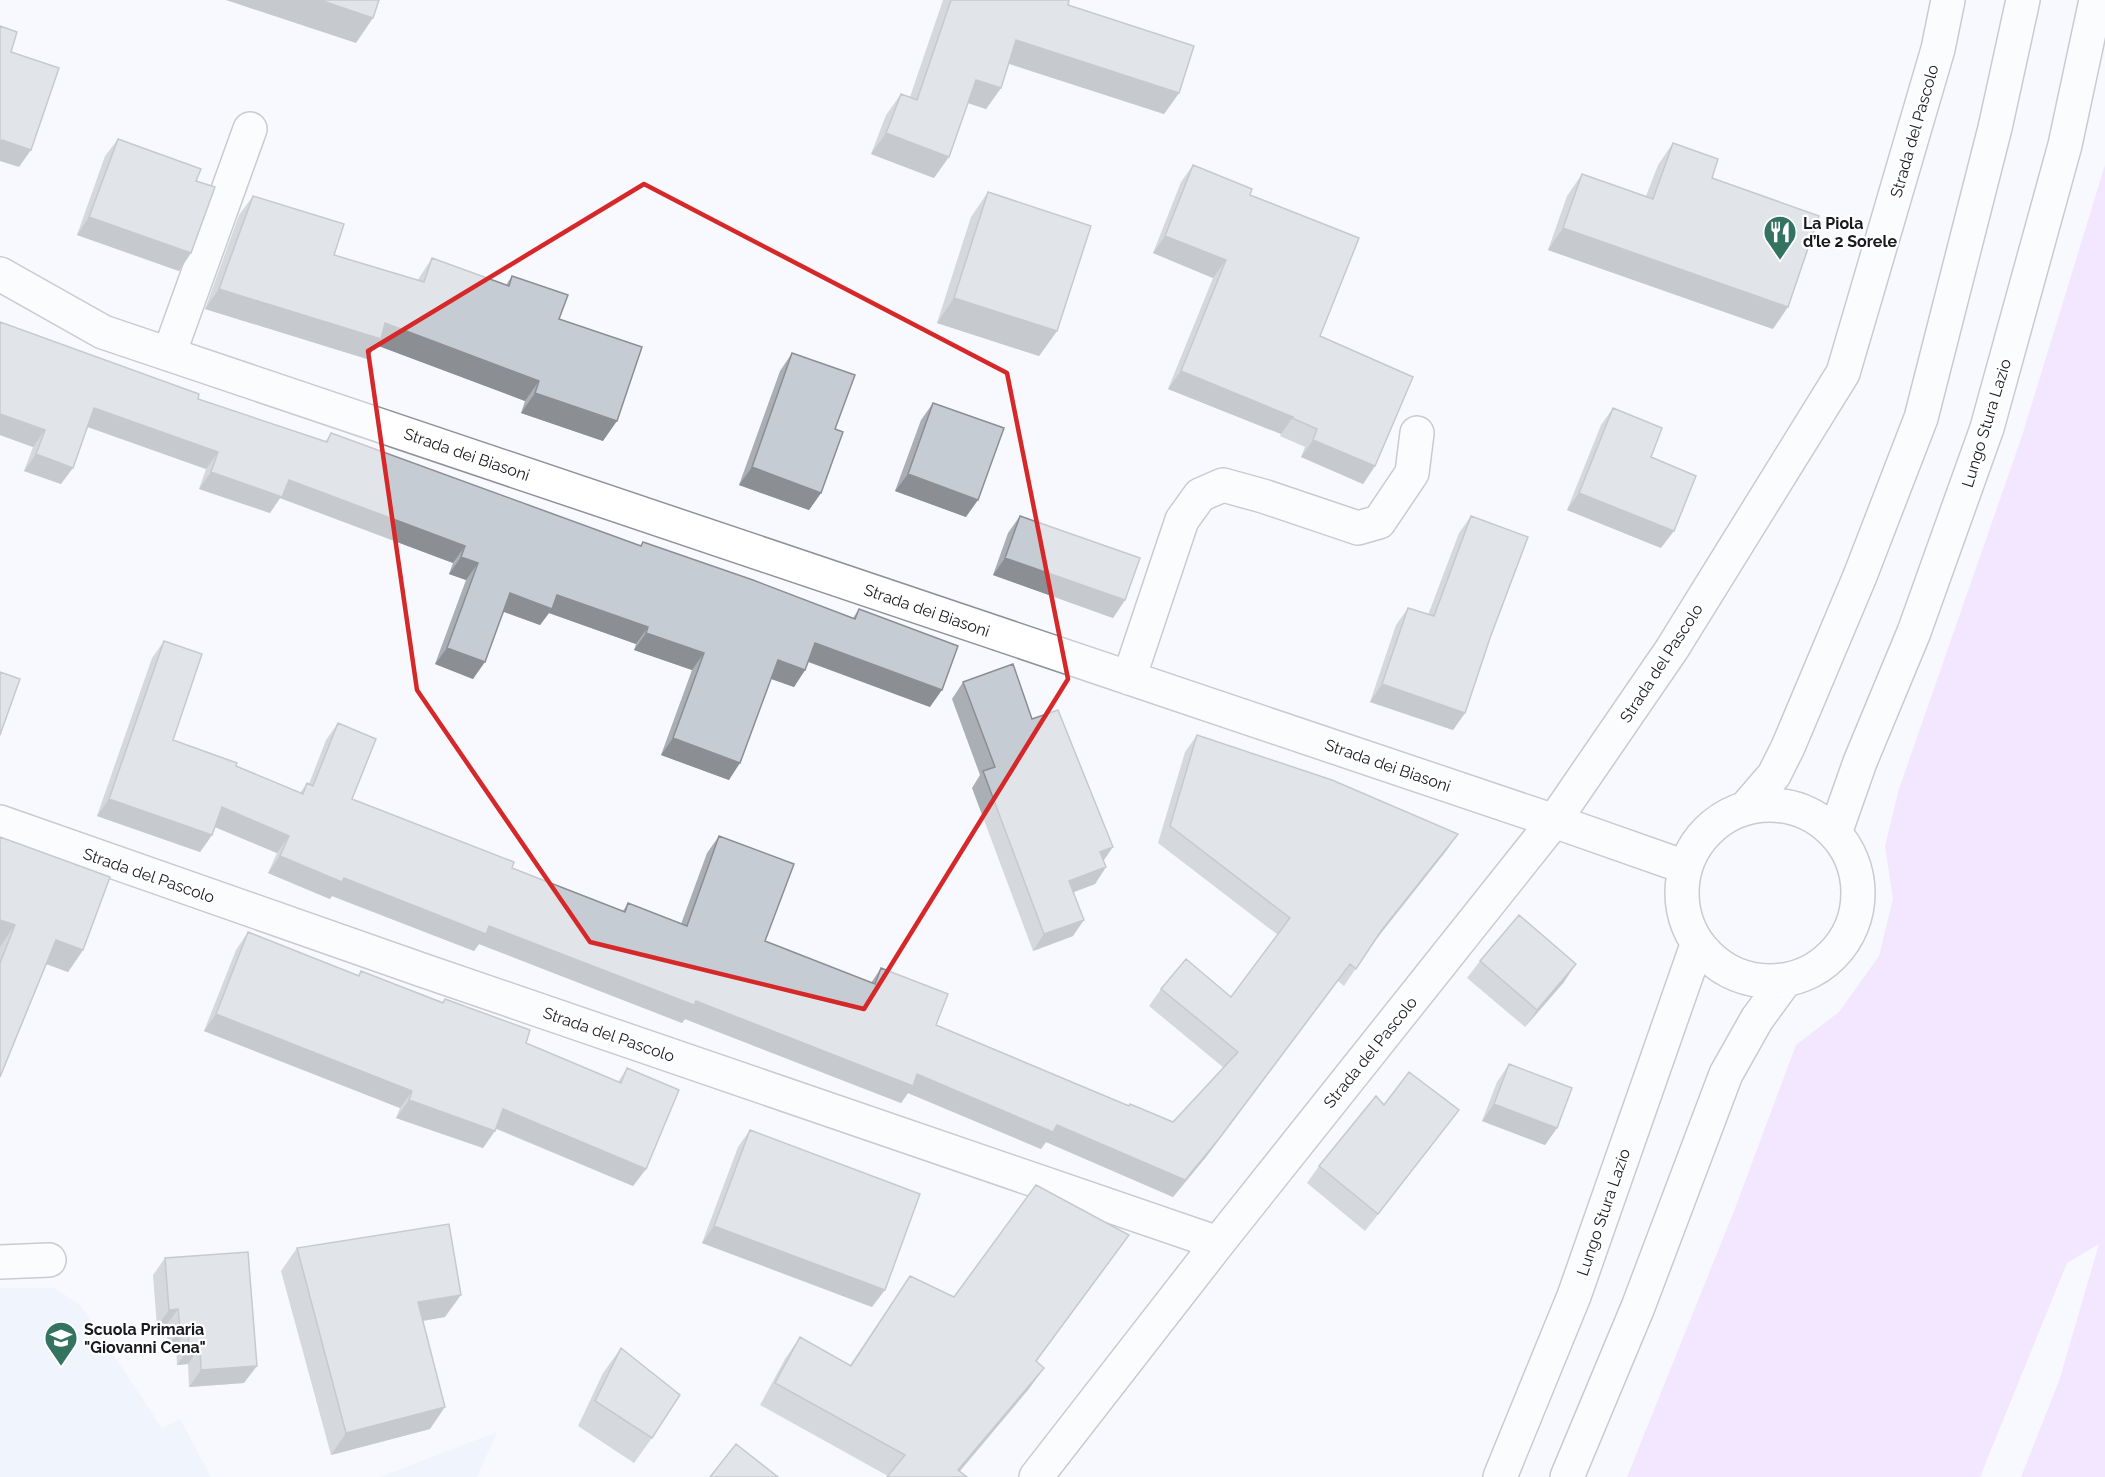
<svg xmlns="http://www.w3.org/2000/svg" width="2105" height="1477" font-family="Raleway,sans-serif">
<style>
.built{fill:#e7edfd}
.green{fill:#ead0fe}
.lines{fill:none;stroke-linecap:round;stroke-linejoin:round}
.street-casing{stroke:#90929b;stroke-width:36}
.primary-casing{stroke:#90929b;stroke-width:36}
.street{stroke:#fff;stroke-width:33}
.primary{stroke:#fff;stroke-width:33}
.wall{fill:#aaafb5}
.shaded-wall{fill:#8b8f94}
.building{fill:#c6ccd3;stroke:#8b8f94;stroke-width:1.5}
.marked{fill:none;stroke:#d62828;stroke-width:4.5;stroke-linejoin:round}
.labels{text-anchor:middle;stroke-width:4.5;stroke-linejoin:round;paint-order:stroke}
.street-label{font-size:16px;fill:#191a1d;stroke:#fff}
.poi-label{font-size:16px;font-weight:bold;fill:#191a1d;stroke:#fff;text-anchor:start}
</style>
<rect width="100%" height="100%" fill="#f7f9fe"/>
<path class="built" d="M0,1288H55L81,1306L162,1428L180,1419L211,1477H0Z
M497,1432L477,1477H380Z"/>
<path class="green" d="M2105,165V1477H2021L2059,1381L2099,1244L2067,1263L1980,1477H1627L1734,1211L1796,1045L1839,1012L1879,956L1893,899L1885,846L1899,789L2022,436Z"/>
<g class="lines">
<g class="street-casing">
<path id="street" d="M0,274L103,332L1554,821L1685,867
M169,354L250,129
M1129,678L1182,520L1200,495L1223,485L1263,496L1358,528L1379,522L1412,473L1417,433
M0,822L422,970L1218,1243
M0,1262L49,1260
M1036,1477L1218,1243L1554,821L1672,649L1843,373L1938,49L1948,0"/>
</g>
<g class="primary-casing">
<path id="primary" d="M1749,804L1774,775L1788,747L1860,576L1921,418L1995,128L2023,0
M1682 893a88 88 0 1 1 176 0a88 88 0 1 1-176 0Z
M1835,833L1860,762L1914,632L1987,428L2065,145L2096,0
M1500,1477L1574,1296L1697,945
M1567,1477L1638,1307L1726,1074L1757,1019L1784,982"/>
</g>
<use href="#street" class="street"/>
<use href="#primary" class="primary"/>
</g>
<path class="wall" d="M943,0H1069L1068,5L1179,93L1164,114L1009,64L1001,88L986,109L968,103L934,178L871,154L886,115L901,94L910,97Z
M118,139L191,253L179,271L77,235L105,156Z
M1673,143L1712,178L1773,329L1548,250L1567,196L1582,174L1646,196L1658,165Z
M1193,165L1250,195L1320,336L1375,466L1363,484L1301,457L1305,447L1280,436L1281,434L1168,389L1213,278L1153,253L1181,182Z
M988,192L1057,331L1039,356L937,323L971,217Z
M253,196L334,255L417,281L432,258L506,285L512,276L603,441L521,413L525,401L376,345L367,359L205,309L239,215Z
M792,353L835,429L821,493L809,510L739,485L780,371Z
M198,399L325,442L331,433L640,546L643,542L853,618L859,609L930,707L808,662L805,670L794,687L771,679L729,780L661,755L692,670L634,650L636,644L549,613L540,625L504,612L473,679L435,664L466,580L449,574L453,563L280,498L270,513L199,489L206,469L88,427L61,484L24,471L33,447L0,435Z
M933,403L966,517L895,491L921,420Z
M1613,408L1651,457L1661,548L1567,510L1601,425Z
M1020,516L1125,600L1113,618L993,575L1008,533Z
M1471,516L1465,713L1453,730L1370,702L1396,625L1408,608L1428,615L1459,533Z
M164,641L173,740L300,793L307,783L309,784L326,740L338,723L352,799L512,868L623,911L628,903L681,924L707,853L719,836L765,941L871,983L881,968L936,1025L1128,1106L1130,1104L1173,1122L1224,1068L1149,1006L1161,989L1231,997L1278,935L1158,843L1185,752L1197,735L1458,834L1446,851L1371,946L1344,986L1338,981L1206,1157L1173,1197L1046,1142L1041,1149L908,1093L901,1103L685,1019L682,1023L479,944L474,951L332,896L330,899L268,873L277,853L215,827L212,835L200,852L97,816L152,658Z
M963,682L1032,719L1106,867L1095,884L1074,892L1073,936L1033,951L972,788L980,775L952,699Z
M0,837L83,950L68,972L46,964L0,1077Z
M248,932L358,975L361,971L443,1002L445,999L526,1043L618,1082L627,1068L646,1169L633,1186L496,1129L483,1148L396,1118L400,1108L204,1031L236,950Z
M1480,961L1564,982L1525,1027L1467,978Z
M1509,1064L1557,1128L1545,1145L1482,1121L1497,1082Z
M1384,1105L1459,1110L1446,1127L1365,1231L1307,1183L1319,1166Z
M750,1130L872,1307L702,1243L738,1147Z
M297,1248L445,1317L423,1321L430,1429L331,1455L281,1271Z
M1113,1257L1036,1361L1044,1368L1028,1390L888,1476L760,1405L785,1359L800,1337L850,1365L910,1276L954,1297Z
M165,1258L244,1383L189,1387L188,1364L177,1365L176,1345L168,1346L166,1326L157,1327L153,1275Z
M621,1348L652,1438L634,1463L578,1426L603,1373Z"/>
<path class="shaded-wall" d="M226,0H320L373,18L356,43Z
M1016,40L1179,93L1164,114L1001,61Z
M976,80L1001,88L986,109L962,101Z
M886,133L949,157L934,178L871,154Z
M2,140L31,150L19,167L0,161V143Z
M89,217L191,253L179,271L77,235Z
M1563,228L1788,307L1773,329L1548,250Z
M1165,236L1226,260L1213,278L1153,253Z
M219,289L385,323L539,381L525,401L376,345L367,359L205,309Z
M954,298L1057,331L1039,356L937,323Z
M1181,371L1293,417L1281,434L1168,389Z
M535,393L617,421L603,441L521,413Z
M94,408L218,452L206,469L82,425Z
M0,414L45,430L33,447L0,435Z
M1313,440L1375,466L1363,484L1301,457Z
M36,454L73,468L61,484L24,471Z
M752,467L821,493L809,510L739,485Z
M211,472L289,480L465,546L453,563L280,498L270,513L199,489Z
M908,474L978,500L966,517L895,491Z
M1579,493L1674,531L1661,548L1567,510Z
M461,557L478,563L466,580L449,574Z
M1005,558L1125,600L1113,618L993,575Z
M510,593L557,595L648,627L636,644L549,613L540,625L499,610Z
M646,633L704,653L692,670L634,650Z
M815,643L942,690L930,707L804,660Z
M447,648L485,662L473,679L435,664Z
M778,660L805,670L794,687L766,677Z
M1382,684L1465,713L1453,730L1370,702Z
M673,738L740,763L729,780L661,755Z
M109,799L212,835L200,852L97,816Z
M222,807L289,836L277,853L210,825Z
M1458,834L1446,851L1369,948L1381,931Z
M1113,847L1102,863L1100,852Z
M280,856L344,878L489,926L696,1001L917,1074L1057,1125L1185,1180L1350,964L1206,1157L1173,1197L1046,1142L1041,1149L908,1093L901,1103L685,1019L682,1023L479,944L474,951L332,896L330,899L268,873Z
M1106,867L1095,884L1058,898L1069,881Z
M0,920L15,925L0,947Z
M1084,920L1073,936L1033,951L1044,934Z
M56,940L83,950L68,972L41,962Z
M1576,964L1564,982L1525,1027L1537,1010Z
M216,1014L412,1091L400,1108L204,1031Z
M409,1100L495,1131L483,1148L396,1118Z
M1494,1104L1557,1128L1545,1145L1482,1121Z
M503,1109L646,1169L633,1186L491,1126Z
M1459,1110L1446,1127L1365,1231L1378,1214Z
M714,1226L885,1290L872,1307L702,1243Z
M1129,1235L1113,1257L1020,1383L1036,1361Z
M461,1295L445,1317L402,1324L418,1302Z
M178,1309L166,1326L157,1327L169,1310Z
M180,1328H188L176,1345L168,1346Z
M200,1347L188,1364L177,1365L189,1348Z
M257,1366L244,1383L189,1387L201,1370Z
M1044,1368L1028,1390L955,1477L958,1470Z
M445,1407L430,1429L331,1455L346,1433Z"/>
<path class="building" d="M320,0H379L373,18Z
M951,0H1069L1068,5L1194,46L1179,93L1016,40L1001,88L976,80L949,157L886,133L901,94L917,100Z
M0,26L17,32L11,52L59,68L31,150L2,140L0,145Z
M118,139L201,169L196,181L215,187L191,253L89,217Z
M1673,143L1718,159L1712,178L1819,216L1788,307L1563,228L1582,174L1653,199Z
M1193,165L1252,189L1250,195L1359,238L1320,336L1413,377L1375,466L1313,440L1317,429L1292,418L1293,417L1181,371L1226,260L1165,236Z
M988,192L1091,226L1057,331L954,298Z
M253,196L344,224L334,255L424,282L432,258L509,286L512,276L568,295L559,319L642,347L617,421L535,393L539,381L385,323L381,339L219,289Z
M0,322L199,394L198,399L327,442L331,433L641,546L643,542L753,580L855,619L859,609L958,646L942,690L815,643L805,670L778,660L740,763L673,738L704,653L646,633L648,627L557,595L552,609L510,593L485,662L447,648L478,563L461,557L465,546L289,480L282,497L211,472L218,452L94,408L73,468L36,454L45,430L0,414Z
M792,353L855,375L835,429L843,432L821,493L752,467Z
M933,403L1004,428L978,500L908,474Z
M1613,408L1662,428L1651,457L1696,476L1674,531L1579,493Z
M1020,516L1140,558L1125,600L1005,558Z
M1471,516L1528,537L1490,638L1465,713L1382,684L1408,608L1434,616Z
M164,641L202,654L173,740L237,763L236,766L303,794L307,783L313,786L338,723L376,739L352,799L514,862L512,868L625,912L628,903L687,926L719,836L794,864L765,941L875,984L881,968L948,994L936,1025L1129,1106L1130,1104L1173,1122L1238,1052L1161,989L1186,959L1231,997L1290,918L1170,826L1197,735L1332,780L1458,834L1381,931L1356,969L1350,964L1218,1140L1185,1180L1057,1125L1053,1132L917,1074L913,1086L696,1001L694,1005L489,926L486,934L344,878L342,882L280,856L289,836L222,807L212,835L109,799Z
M1013,664L1032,719L1058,710L1113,847L1100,852L1106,867L1069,881L1084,920L1044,934L983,771L995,767L963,682Z
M0,672L20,679L0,735Z
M0,837L110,877L83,950L56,940L0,1077V963L15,925L0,920Z
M1519,915L1576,964L1537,1010L1480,961Z
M248,932L359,976L361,971L443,1003L445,999L530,1030L526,1043L621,1083L627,1068L679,1090L646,1169L503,1109L495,1131L409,1100L412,1091L216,1014Z
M1509,1064L1572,1088L1557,1128L1494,1104Z
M1409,1072L1459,1110L1378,1214L1319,1166L1376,1096L1384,1105Z
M750,1130L920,1194L885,1290L714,1226Z
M1036,1185L1129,1235L1036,1361L1044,1368L958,1470L967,1477H887L905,1455L775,1383L800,1337L851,1366L910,1276L954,1297Z
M449,1224L461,1295L418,1302L445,1407L346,1433L297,1248Z
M248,1252L257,1366L201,1370L200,1347L189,1348L188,1328H180L178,1309L169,1310L165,1258Z
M621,1348L680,1395L652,1438L595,1401Z
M736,1444L778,1477H710Z"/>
<path d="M0 0H2105V1477H0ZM644,184L1007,373L1068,679L864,1009L590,942L417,690L368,351Z" fill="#f7f9fe" fill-opacity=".55" fill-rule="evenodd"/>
<path class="marked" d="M644,184L1007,373L1068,679L864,1009L590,942L417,690L368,351Z"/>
<defs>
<g id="restaurant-pin" transform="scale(1.725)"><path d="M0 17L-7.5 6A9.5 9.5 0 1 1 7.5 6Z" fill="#347360" stroke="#fff"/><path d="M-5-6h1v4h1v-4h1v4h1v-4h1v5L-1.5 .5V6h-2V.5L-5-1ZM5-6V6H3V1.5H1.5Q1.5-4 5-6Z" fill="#fff"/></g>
<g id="school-pin" transform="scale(1.725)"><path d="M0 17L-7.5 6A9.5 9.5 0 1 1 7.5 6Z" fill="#347360" stroke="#fff"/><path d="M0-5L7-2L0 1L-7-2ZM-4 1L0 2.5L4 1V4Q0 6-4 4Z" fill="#fff"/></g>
</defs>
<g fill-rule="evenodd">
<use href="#restaurant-pin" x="1780" y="232"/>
<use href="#school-pin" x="61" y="1338"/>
</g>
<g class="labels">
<g class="street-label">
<text transform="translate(1914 131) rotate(-74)" y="6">Strada del Pascolo</text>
<text transform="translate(1986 423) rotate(-73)" y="6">Lungo Stura Lazio</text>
<text transform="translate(467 454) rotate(19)" y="6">Strada dei Biasoni</text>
<text transform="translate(927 610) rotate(19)" y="6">Strada dei Biasoni</text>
<text transform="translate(1661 663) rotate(-57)" y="6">Strada del Pascolo</text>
<text transform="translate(1388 765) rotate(19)" y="6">Strada dei Biasoni</text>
<text transform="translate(149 875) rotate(19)" y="6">Strada del Pascolo</text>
<text transform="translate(609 1034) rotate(19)" y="6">Strada del Pascolo</text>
<text transform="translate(1370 1052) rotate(-51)" y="6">Strada del Pascolo</text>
<text transform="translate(1603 1212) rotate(-71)" y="6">Lungo Stura Lazio</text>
</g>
<g class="poi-label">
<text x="1803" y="229">La Piola<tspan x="1803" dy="18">d’le 2 Sorele</tspan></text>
<text x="84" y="1335">Scuola Primaria<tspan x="84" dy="18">"Giovanni Cena"</tspan></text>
</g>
</g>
</svg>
